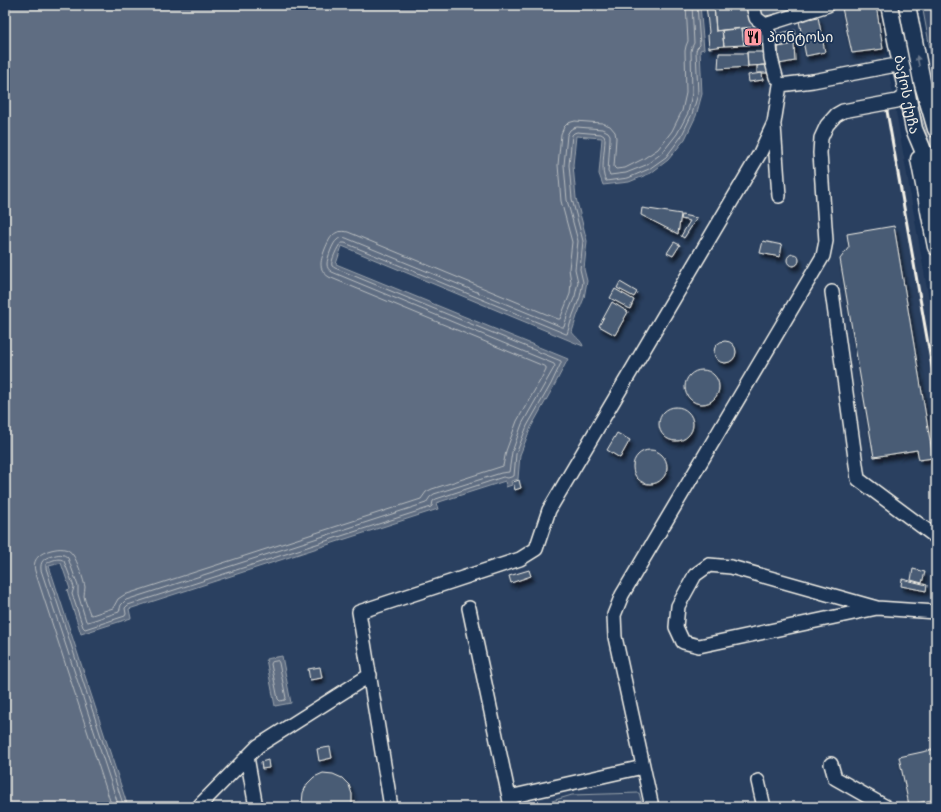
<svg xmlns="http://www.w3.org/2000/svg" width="941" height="812" font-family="Delius,'Noto Sans Georgian',sans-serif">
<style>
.built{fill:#2a4060}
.green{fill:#354a67;stroke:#949ea8}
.water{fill:#5e6d82;stroke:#9aa2ab}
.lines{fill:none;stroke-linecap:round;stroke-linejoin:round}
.shore{stroke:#b8bcbf;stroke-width:1}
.building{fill:#485b74;stroke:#f4f1e8;filter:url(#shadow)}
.minor-casing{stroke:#f4f1e8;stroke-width:16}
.major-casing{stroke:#f4f1e8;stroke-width:19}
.minor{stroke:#1d3557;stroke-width:13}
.major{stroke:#1d3557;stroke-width:16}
.rail{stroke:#f4f1e8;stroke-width:3}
.oneway{fill:#68778a}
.labels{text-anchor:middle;stroke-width:3.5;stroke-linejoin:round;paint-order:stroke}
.poi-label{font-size:14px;fill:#f4f1e8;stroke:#1d3557;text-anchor:start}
.street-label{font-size:14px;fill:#f4f1e8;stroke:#1d3557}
</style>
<defs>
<filter id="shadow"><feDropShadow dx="2.5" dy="4.5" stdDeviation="2" flood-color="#0009"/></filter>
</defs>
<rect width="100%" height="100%" fill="#1d3557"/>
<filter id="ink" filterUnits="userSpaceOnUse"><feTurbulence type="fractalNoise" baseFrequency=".025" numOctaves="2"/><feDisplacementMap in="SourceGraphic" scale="8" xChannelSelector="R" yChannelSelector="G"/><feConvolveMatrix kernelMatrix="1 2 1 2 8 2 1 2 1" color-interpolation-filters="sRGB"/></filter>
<g filter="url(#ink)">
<path class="built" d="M700,5H879L887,61L936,340V807H128L49,566L61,563L70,589L67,591L81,634L131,618L129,609L438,509L436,503L505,481H511L518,479L520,455L531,427L554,386L568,359L336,264L342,246L583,345L582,343L576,337L572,332L587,281L584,269L587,241L576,198L573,165L576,136L602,138L599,174L603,185L629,182L651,173L696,116L702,94L700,50L704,49Z"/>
<path class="green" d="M896,5H900L917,88L936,145V162L913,92Z
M922,5H936V81Z
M639,793L643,807H535V806L572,795Z"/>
<path class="water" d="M5,5H700L704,49L700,50L702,94L696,116L685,139L668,160L651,173L629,182L603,185L599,174L602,138L576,136L573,165L576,198L587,241L584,269L587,281L584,298L577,316L572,332C575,337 582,341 583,346L342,246L336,264L568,359L554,386L531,427L520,455L518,479L511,481L512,485L506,487L505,481L436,503L438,509L129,609L131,618L81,634L67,590L70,589L61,563L49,566L128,807H5Z
M282,656L291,703L275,706L266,659Z"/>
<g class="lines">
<path class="shore" d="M278,661L279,663L286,698L285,700L280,701L278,699L271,664L272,662Z
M112,807L35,571C32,559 40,553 51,550C59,548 68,547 73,555C77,560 84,581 85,587C85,590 84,593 84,596C85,602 88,608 90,614L92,615L113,608L118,599L124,595L421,499L426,492L432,489L503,466L506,451L517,421L541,379L546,369V367L329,277C317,269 321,260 325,249C330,237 334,229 348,232L558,319H560L570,294L571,282L569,269L572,242L561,201L558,165L561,134L564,127L568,123L575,121L602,123L610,126L615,132L616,138L614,167L616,169L625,168L643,159L658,149L672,131L682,111L686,93L685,51L686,46L688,41L686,5
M119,807L41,570C40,561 44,558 52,556C59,554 63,553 68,558L78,586V594L86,621L88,622L119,612L121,605L126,600L426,503L430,497L434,494L501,473L509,472L512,452L522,424L555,366L554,364L332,272C329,270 327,268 327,264C327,259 333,242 337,240C340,237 343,237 346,238L562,327H564L568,313L575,296L578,282L575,269L578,241L567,200L564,165L567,135L570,130L573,128L577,127L602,129L608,132L610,135V139L608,172L610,175L626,173L646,165L662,153L677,134L688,113L692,93L691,51L692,47L694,43L692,5
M124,807L46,568V564C51,560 60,557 64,561L74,587L72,594L83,627L85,629L125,616L126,614L125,608L128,605L431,507L432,506L433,501L436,499L503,477L508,478L514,476L516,454L527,426L551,384L561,363V361L335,268C334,267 333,267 332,266C330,262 338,246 341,243H345L566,334H567L573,315L580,297L583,282L580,269L583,241L572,199L569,165L572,135L574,133L577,132L601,134L604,136L605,139C605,150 600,172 606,181L628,178L649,169L666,157L681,137L692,114L698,94L696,51L697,48L700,45L697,5"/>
</g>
<path class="building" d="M706,5H714L716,31L722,30L724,46L709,48L708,35L709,32Z
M714,5H744V7L749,6L758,25L757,27L716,31Z
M759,5H792L793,10L762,17Z
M854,5H876L883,49L852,53L842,8Z
M818,17L825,52L806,56L799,21Z
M762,27L765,45H744L742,28Z
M742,28L744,45L724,46L722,30Z
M795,30L797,43L778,47L776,34Z
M794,44L795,61L779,64L778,47Z
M747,52H764L767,53V65L748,66Z
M719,53H747L748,67L718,69Z
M762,65H767L768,73H757V66Z
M762,73L763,80L749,82L748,75Z
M642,208L681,214L678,234L641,215Z
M682,215L697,218L684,238L681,236L690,221L681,219Z
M894,226L933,458L919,460L917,450L874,457L840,259L849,247L847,234Z
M763,241L782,245L780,257L760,253Z
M674,242L680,245L673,256L667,253Z
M787 260a6 6 0 1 1 12 0a6 6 0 1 1-12 0Z
M620,282L637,292L634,297L617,288Z
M615,289L634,300L630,309L610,298Z
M612,302L628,312L615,335L599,326Z
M714 352a11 11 0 1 1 22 0a11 11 0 1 1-22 0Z
M685 387a17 17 0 1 1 34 0a17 17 0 1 1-34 0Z
M659 424a17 17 0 1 1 34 0a17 17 0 1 1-34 0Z
M617,433L630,440L620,458L607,450Z
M633 467a17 17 0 1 1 34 0a17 17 0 1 1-34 0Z
M519,480L521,488L515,490L513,482Z
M913,569L925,572L922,583L911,580Z
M529,570L531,576L511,583L509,576Z
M902,579L927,585L926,591L901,586Z
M320,667L322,678L310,680L308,669Z
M330,747L332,758L319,761L317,749Z
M936,749V799L909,805L899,757Z
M268,760L269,768L262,769L261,762Z
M323,773L333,774L342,778L349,785L352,794V804L351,807H304L302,803L303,793L307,784L314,777Z"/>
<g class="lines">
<g class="minor-casing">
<path id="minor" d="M753,5L756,18L765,25
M776,77L771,58L769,34L765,25L828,5
M774,126L779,196
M832,292L858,479L936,537
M469,608L509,797
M877,608L731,567L709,565L695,575L678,606L676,627L683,642L699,646L877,608L936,612
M247,757L256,807
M831,764L835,778L886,807
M758,781L764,807
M200,807V805L258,746L370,675
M391,807L359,612L520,559L536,549L549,510L760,153L774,123L780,85L813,81L891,66H901
M511,807L509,797L643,767
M652,807L615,637L614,615L622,595L823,256L826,241L820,153L821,138L827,125L836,115L843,111L897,101L907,94"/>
</g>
<g class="major-casing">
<g id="major">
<path id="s1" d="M889,5L914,129L936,181"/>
<path d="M907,5L922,81L936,129"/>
<path d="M919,159L936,247"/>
</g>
</g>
<use href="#minor" class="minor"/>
<use href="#major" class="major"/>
<path class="rail" d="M887,111L936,389"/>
</g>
<defs><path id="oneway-solid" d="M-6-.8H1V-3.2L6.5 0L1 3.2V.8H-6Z"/></defs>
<use class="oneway" href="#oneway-solid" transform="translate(918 61) rotate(-102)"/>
</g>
<defs>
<g id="restaurant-square" transform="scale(1)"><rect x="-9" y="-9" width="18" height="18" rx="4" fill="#ff9aa2" stroke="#1d3557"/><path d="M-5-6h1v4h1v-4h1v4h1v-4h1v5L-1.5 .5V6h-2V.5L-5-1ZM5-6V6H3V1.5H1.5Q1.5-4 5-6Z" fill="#111"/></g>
</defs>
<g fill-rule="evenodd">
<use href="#restaurant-square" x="753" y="37"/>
</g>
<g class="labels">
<g class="poi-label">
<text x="767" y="42">პონტოსი</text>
</g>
<g class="street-label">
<text dy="5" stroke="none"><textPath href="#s1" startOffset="91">ბაქოს ქუჩა</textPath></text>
</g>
</g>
<rect width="941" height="812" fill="none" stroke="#1d3557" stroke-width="20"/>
<rect x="10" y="10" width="921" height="792" fill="none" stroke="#f4f1e8" stroke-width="1.5" filter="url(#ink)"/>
</svg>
